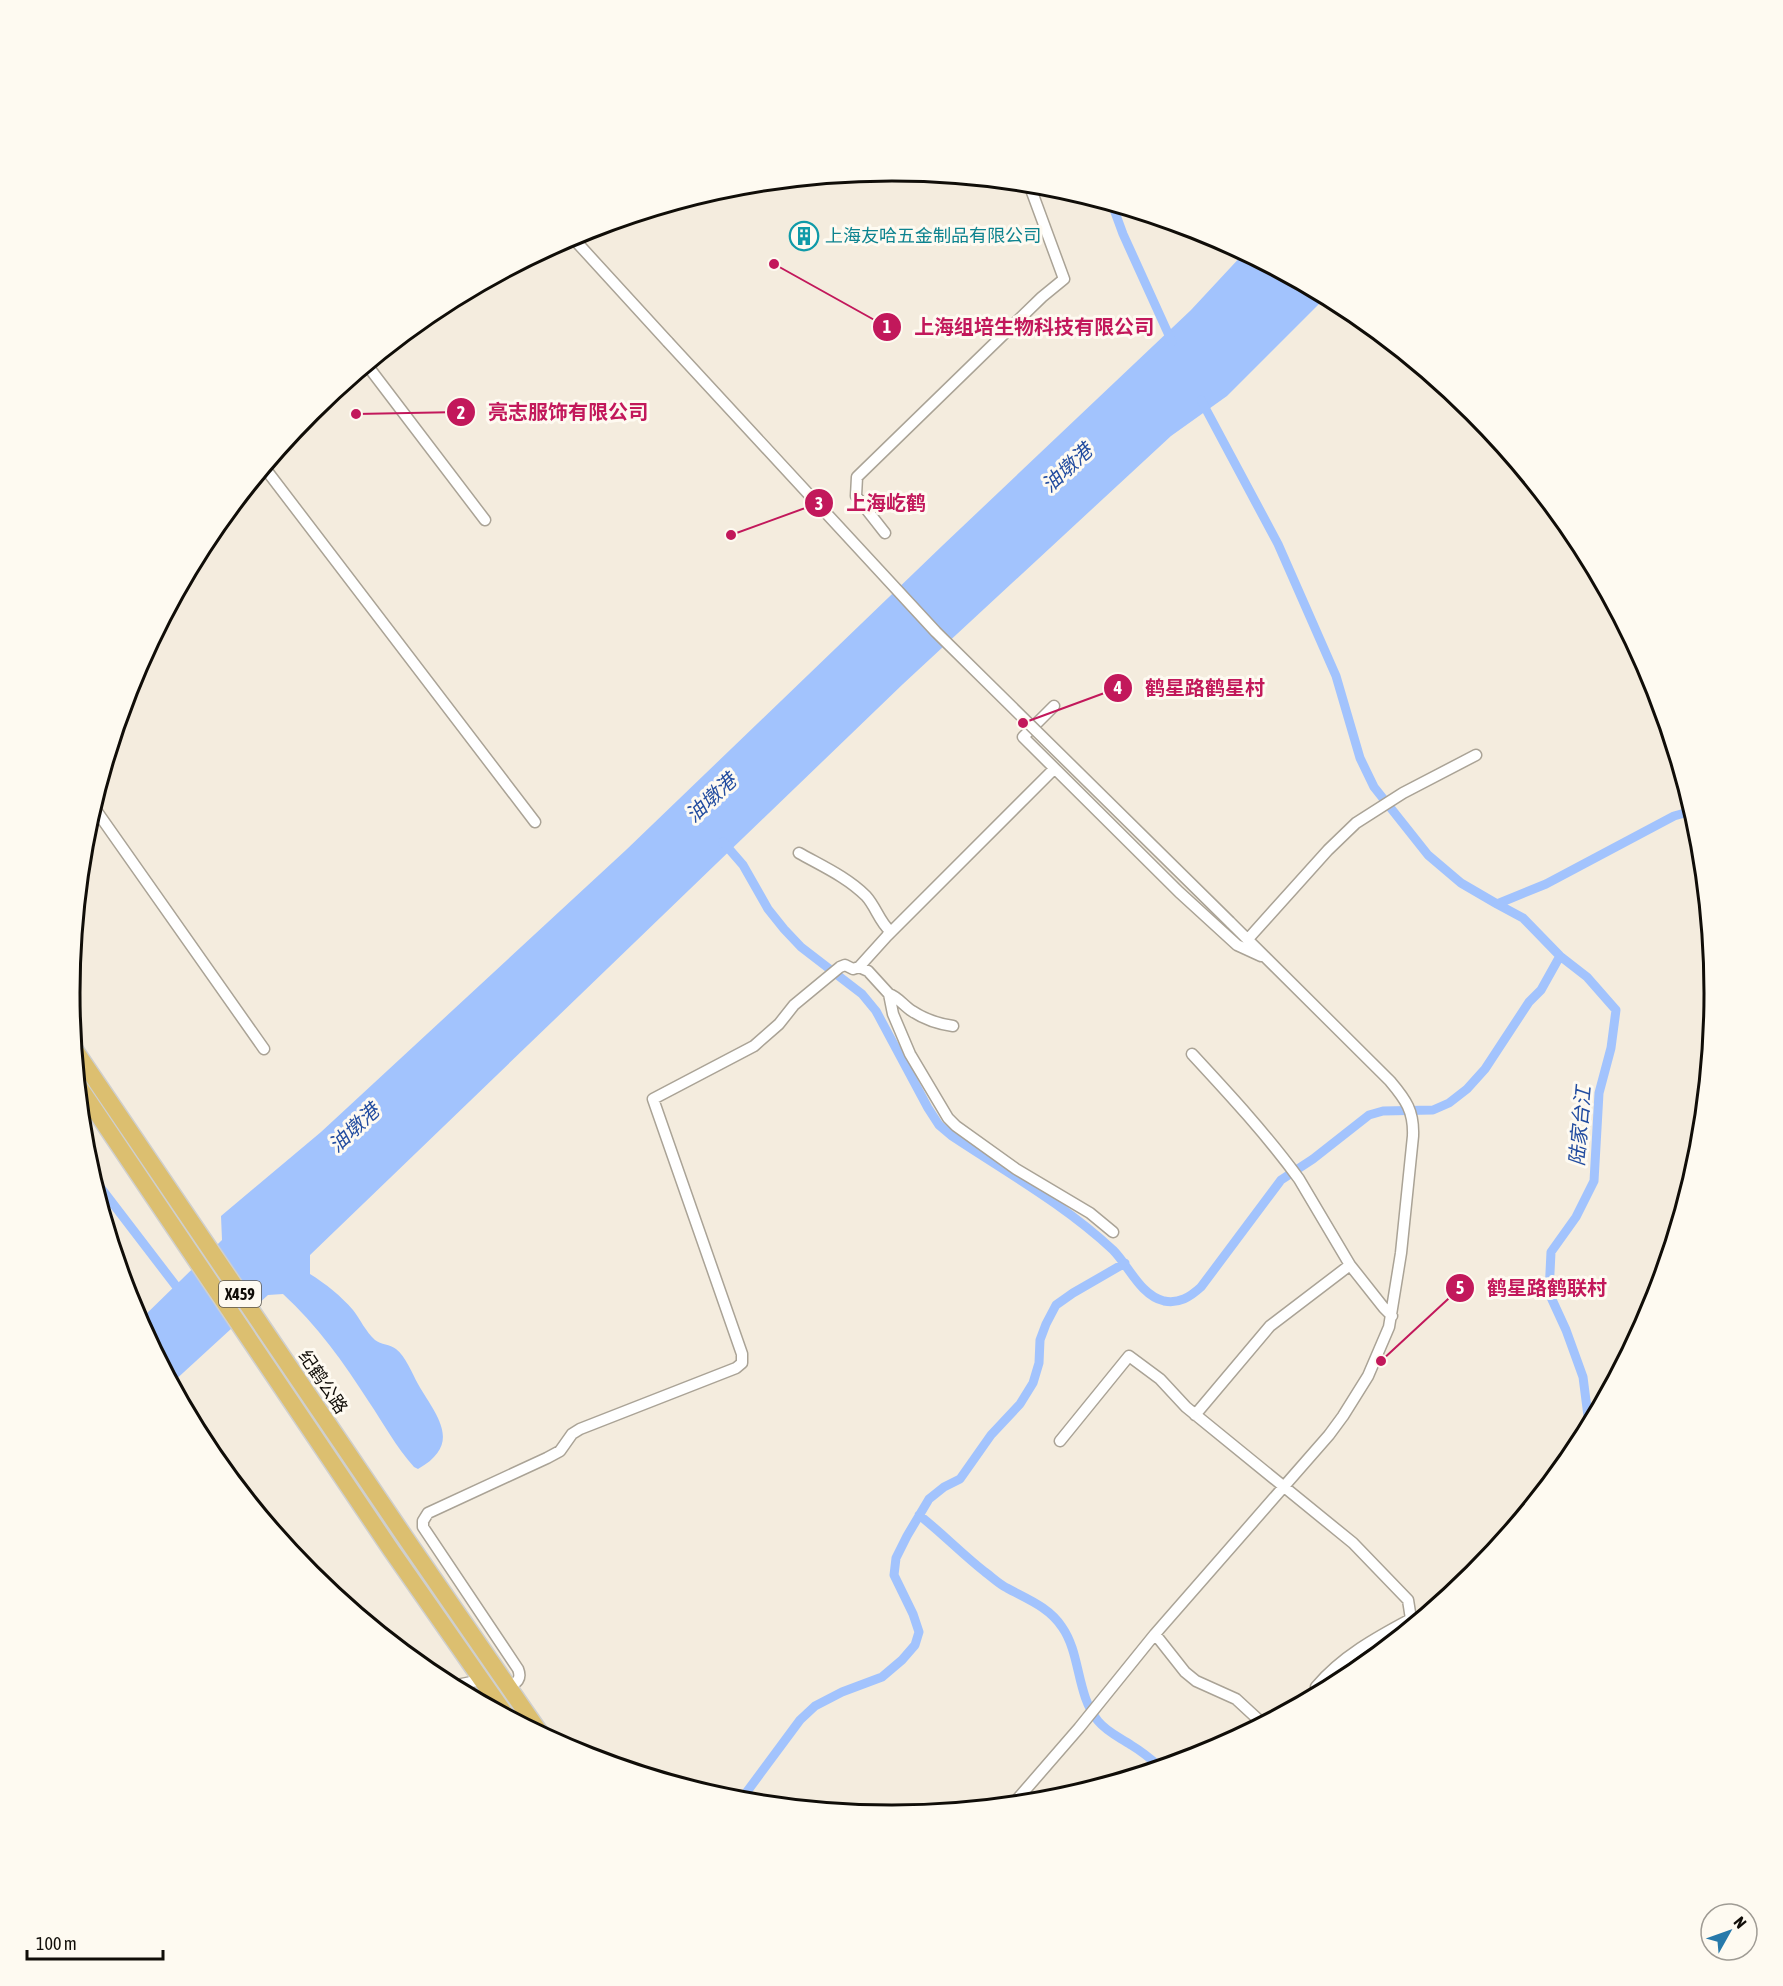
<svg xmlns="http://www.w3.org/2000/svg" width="1783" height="1986" font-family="'Asap Condensed','Noto Sans SC',sans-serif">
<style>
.water{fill:#a2c3fd}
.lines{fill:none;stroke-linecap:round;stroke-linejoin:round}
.canal{stroke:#a2c3fd;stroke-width:9}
.minor-casing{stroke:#aaa396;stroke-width:13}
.primary-casing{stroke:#cfcfce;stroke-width:19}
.minor{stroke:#fff;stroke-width:10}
.primary{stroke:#dcbf70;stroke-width:16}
.minor-bridge-casing{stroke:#aaa396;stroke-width:13;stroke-linecap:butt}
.minor-bridge{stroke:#fff;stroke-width:10}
.labels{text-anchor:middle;stroke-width:6;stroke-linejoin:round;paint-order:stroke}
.shield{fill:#fefaf1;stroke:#57544e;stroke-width:1.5}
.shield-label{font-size:16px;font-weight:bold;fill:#100d08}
.culture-label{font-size:18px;fill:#0d838f;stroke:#fefaf1;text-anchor:start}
.street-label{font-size:18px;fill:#100d08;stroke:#fefaf1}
.water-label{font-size:20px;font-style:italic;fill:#234da0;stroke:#fefaf1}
.rim{fill:none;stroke:#100d08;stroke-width:3}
.leader{fill:none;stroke:#c2185b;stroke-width:2}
.callout-dot{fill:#c2185b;stroke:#fefaf1;stroke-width:2}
.mark-label{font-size:18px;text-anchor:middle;font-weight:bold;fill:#fff}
.callout-label{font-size:20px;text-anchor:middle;font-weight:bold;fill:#c2185b;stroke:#fefaf1;stroke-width:6;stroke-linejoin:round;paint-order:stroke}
</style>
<rect width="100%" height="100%" fill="#f4ecde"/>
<path class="water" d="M1244,253L1326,297L1227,396L1171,436L903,684L310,1255V1274C326,1284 341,1296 353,1310C360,1319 366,1332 375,1340C381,1345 390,1344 396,1349C406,1357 412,1373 418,1384C437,1417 463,1443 418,1469L414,1467C396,1447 384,1424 369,1402C344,1363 317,1325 283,1294L268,1295L172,1383L139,1321L222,1240L221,1216L321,1132L626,850L942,546L1191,310Z"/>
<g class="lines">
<path class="canal" d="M1112,204L1123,234L1172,342
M1201,400L1278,544L1336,676L1360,758L1374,787L1428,855L1461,883L1497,904L1546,884L1674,816L1692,811
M723,842L743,865L768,909L784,929L801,947L862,994L876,1011L928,1108L939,1125L952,1136C1006,1172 1065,1205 1113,1250C1129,1266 1140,1295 1164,1301C1179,1304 1190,1297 1201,1287L1281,1180L1313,1159L1369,1115L1383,1111L1433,1110L1449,1103L1467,1089L1485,1069L1529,1002L1541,990L1560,956
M1497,904L1523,918L1560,956L1587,977L1616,1010L1611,1048L1599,1093L1594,1181L1576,1217L1551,1252L1549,1293L1566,1330L1583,1377L1589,1424
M91,1175L176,1286
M919,1515C942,1533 962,1554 985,1572C992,1577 999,1584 1007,1588C1027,1599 1049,1607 1062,1627C1081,1654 1076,1694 1098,1721C1107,1732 1119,1737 1131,1745C1141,1751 1151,1759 1160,1767
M740,1801L800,1720L815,1706L842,1692L882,1677L902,1660L915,1645L919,1632L913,1614L894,1575L896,1558L907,1536L929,1499L944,1487L960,1479L991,1435L1020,1404L1033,1383L1039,1363L1040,1340L1046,1324L1056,1305L1073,1293L1125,1263"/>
<g class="minor-casing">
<path id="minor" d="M571,236L668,342
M367,365L485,520
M264,467L535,822
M885,533L856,496L857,477L1042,297L1064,279L1029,184
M1054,706L1023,737L1179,892L1237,945L1261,956
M93,806L264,1049
M799,853C822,866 847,877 866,896C876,907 879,921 890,931L887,936
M1248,939L1328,850L1356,823L1403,793L1476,755
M859,967L868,971L889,994L893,1014L910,1054L948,1118L956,1126L1016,1169L1090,1213L1113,1232
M889,994C898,997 904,1006 912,1011C924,1019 939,1024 953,1026
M1192,1054C1229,1094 1267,1135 1299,1179L1350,1265L1384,1308L1392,1316
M1195,1415L1270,1326L1350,1265
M1060,1441L1129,1356L1160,1379L1186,1407L1353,1543L1408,1600L1411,1619L1415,1622
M1155,1634L1185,1672L1196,1681L1236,1699L1262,1723
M452,1686L481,1680
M508,1687C517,1683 522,1679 518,1669L423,1527V1521L428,1513L547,1458L560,1451L572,1434L580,1429L736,1368L742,1363V1354L653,1099L754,1046L779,1024L794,1005L840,967L845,965L853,969L859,967L887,936L1054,769
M1316,1694V1687C1341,1657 1377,1637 1411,1619
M1014,1803L1079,1728L1155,1634L1329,1435L1343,1416L1368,1376L1389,1327L1401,1253L1413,1136C1414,1111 1406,1100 1390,1081L1230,922"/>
</g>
<g class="primary-casing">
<path id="primary" d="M75,1050L405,1537L541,1734
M78,1085L391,1550L506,1715"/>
</g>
<use href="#minor" class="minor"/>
<use href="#primary" class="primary"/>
<g class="minor-bridge-casing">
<path id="minor-bridge" d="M668,342L936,632L1230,922"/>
</g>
<use href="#minor-bridge" class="minor-bridge"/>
</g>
<defs>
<g id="building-ring" transform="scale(1.5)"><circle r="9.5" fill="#fefaf1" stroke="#0f9aa8" stroke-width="1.5"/><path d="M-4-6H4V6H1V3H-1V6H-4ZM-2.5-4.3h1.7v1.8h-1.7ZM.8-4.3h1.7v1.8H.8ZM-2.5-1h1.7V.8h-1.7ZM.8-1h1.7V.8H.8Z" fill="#0f9aa8"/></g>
</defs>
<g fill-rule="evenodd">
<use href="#building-ring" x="804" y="236"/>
</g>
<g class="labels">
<rect class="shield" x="219" y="1281" width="42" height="26" rx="4.5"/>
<g class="shield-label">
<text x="240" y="1300">X459</text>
</g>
<g class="culture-label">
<text x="825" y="242">上海友哈五金制品有限公司</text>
</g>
<g class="street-label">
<text transform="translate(323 1382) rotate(56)" y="6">纪鹤公路</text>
</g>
<g class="water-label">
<text transform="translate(1067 468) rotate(-43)" y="7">油墩港</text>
<text transform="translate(711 798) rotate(-43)" y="7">油墩港</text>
<text transform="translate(1580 1126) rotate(-85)" y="7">陆家台江</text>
<text transform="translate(354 1128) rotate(-43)" y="7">油墩港</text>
</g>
</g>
<path d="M0 0H1783V1986H0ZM80 993a812 812 0 1 1 1624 0a812 812 0 1 1-1624 0Z" fill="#fefaf1" fill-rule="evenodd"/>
<path class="rim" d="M80 993a812 812 0 1 1 1624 0a812 812 0 1 1-1624 0Z"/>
<path class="leader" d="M774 264L887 327M356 414L461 412M731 535L819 503M1023 723L1118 688M1381 1361L1460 1288"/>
<g class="callout-dot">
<circle cx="774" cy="264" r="6"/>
<circle cx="356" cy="414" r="6"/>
<circle cx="731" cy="535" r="6"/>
<circle cx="1023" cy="723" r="6"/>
<circle cx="1381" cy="1361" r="6"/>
<circle cx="887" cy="327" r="15"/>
<circle cx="461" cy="412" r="15"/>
<circle cx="819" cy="503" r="15"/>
<circle cx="1118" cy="688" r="15"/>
<circle cx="1460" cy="1288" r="15"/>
</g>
<g class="mark-label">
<text x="887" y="333">1</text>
<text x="461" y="419">2</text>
<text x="819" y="510">3</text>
<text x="1118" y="694">4</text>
<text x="1460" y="1294">5</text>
</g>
<g class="callout-label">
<text x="1034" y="334">上海组培生物科技有限公司</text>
<text x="568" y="419">亮志服饰有限公司</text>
<text x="886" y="510">上海屹鹤</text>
<text x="1205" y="695">鹤星路鹤星村</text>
<text x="1547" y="1295">鹤星路鹤联村</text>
</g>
<g transform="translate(1729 1932) rotate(50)"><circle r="28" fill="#fefaf1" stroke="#9f9b94" stroke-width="1.5"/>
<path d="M0-4.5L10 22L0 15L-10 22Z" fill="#2779aa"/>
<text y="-9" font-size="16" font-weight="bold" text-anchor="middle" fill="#100d08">N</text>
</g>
<path d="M27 1950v9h136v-9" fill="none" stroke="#100d08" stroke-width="3"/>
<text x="36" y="1950" font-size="18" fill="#100d08" stroke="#fefaf1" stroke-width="4.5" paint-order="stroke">100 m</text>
</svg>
